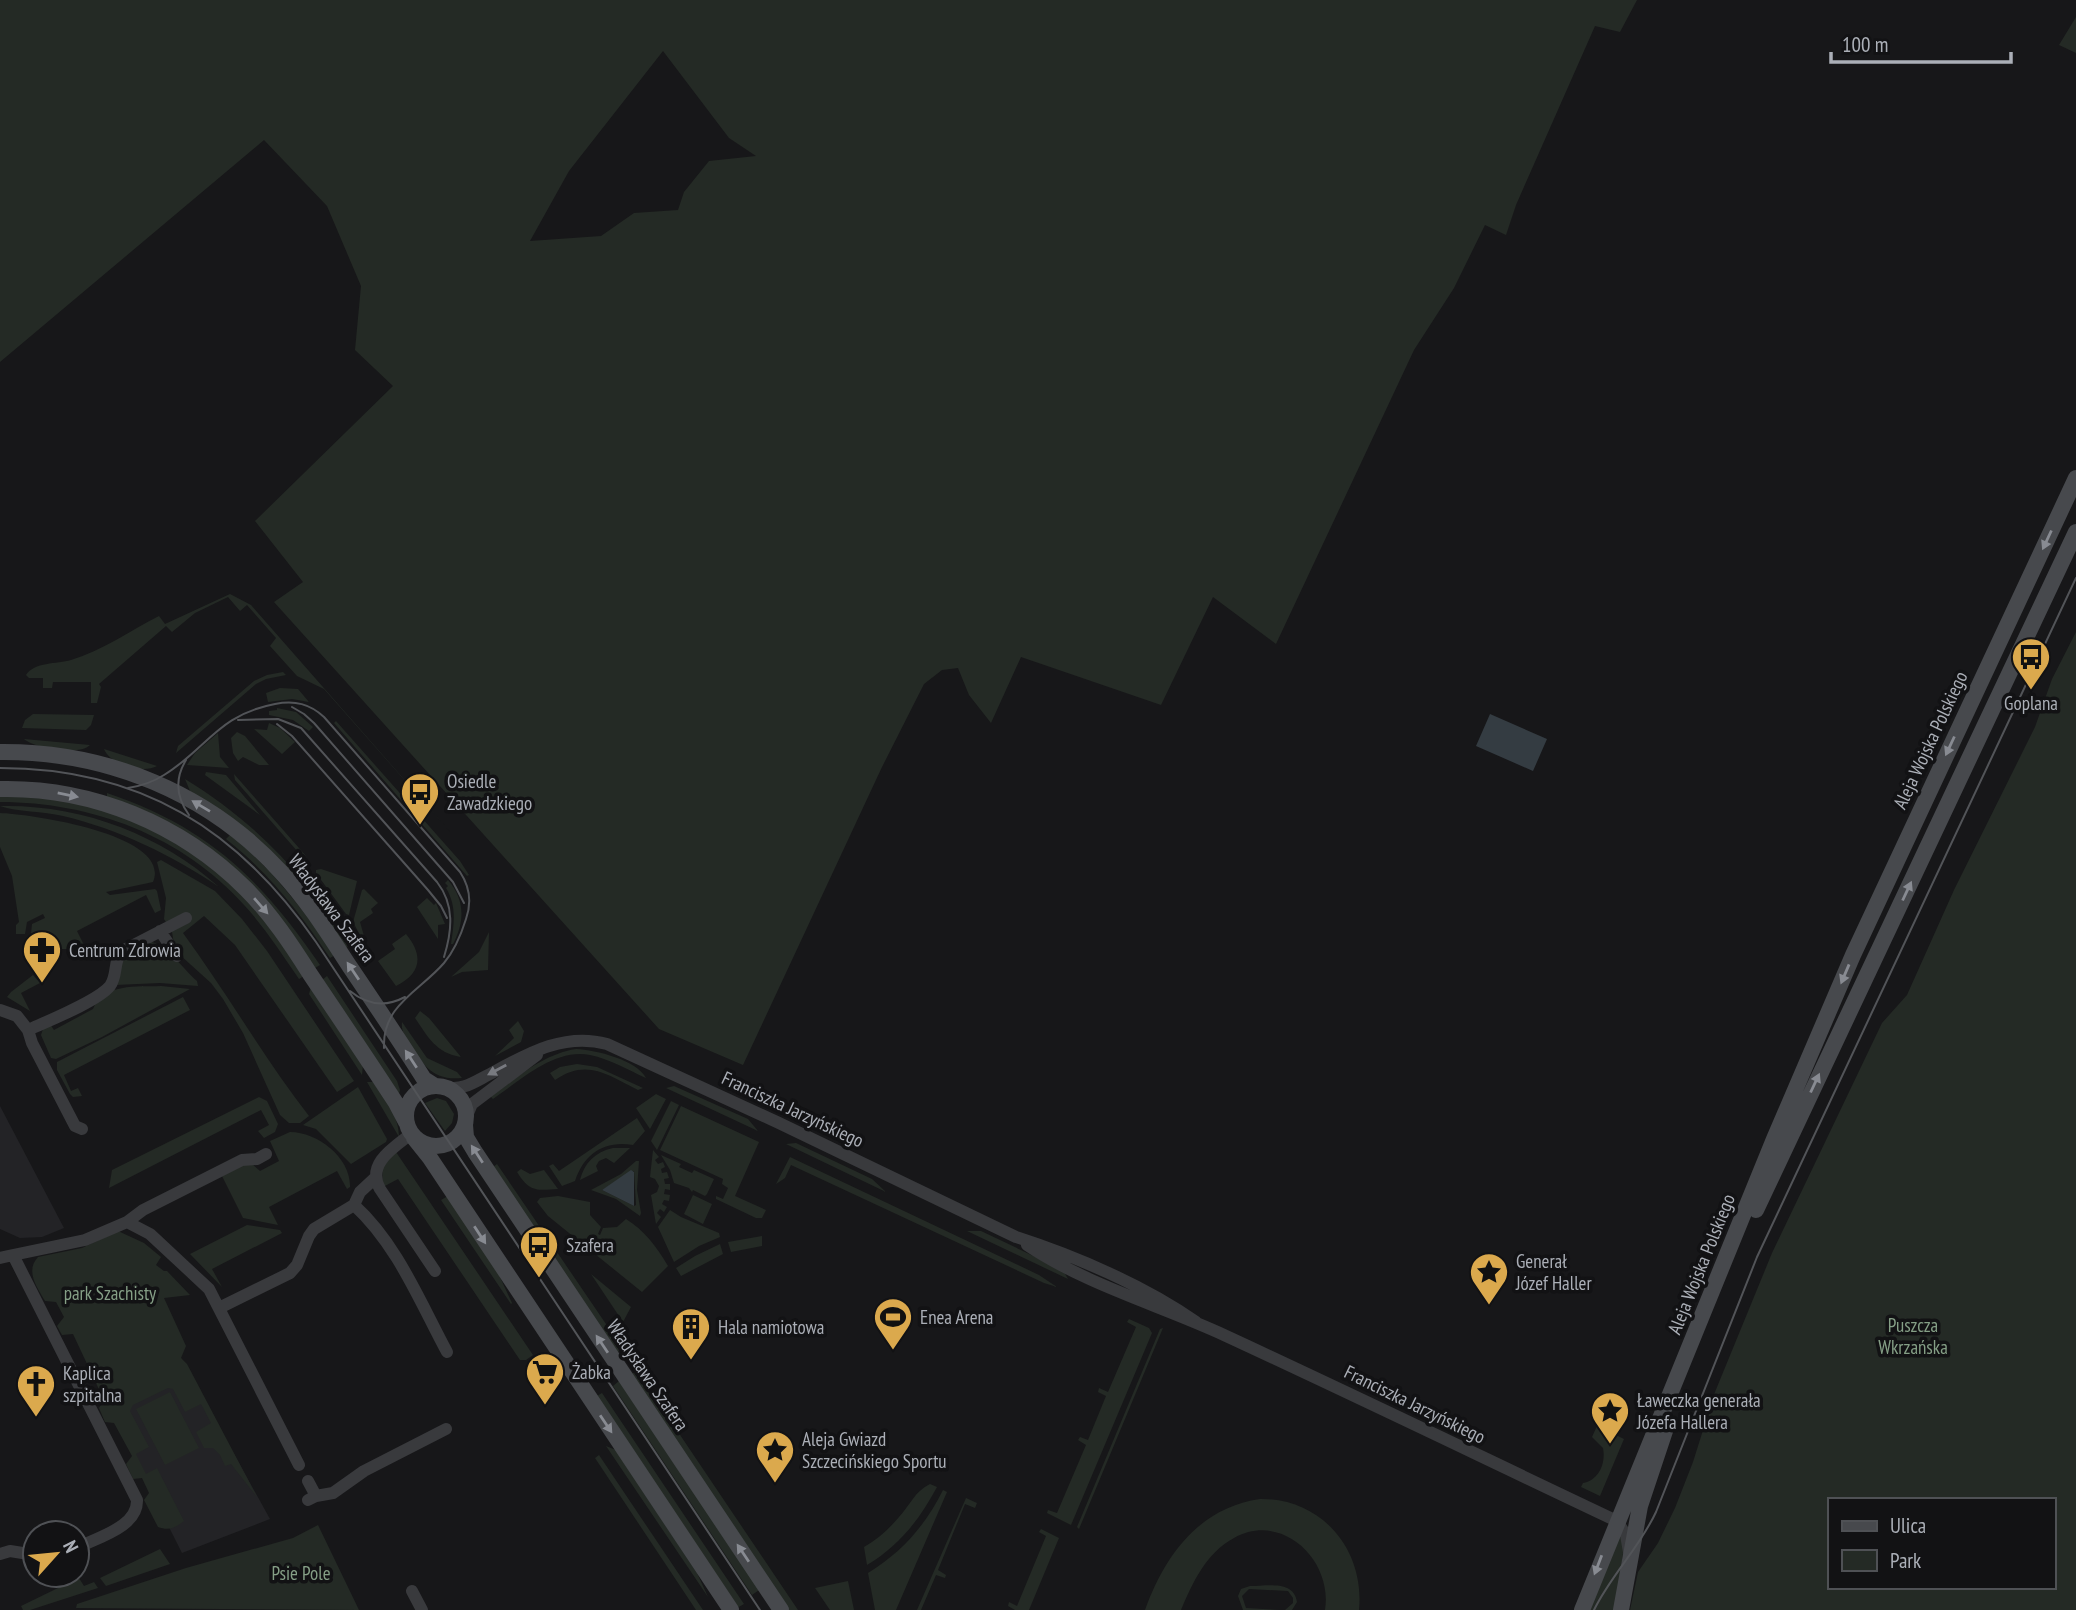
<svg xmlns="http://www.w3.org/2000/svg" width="2076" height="1610" font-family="'PT Sans Narrow',sans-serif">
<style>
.built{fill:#232326}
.green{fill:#242a25;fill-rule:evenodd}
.water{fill:#343c42}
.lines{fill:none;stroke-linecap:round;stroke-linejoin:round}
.minor{stroke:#393a3d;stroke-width:12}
.secondary{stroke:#47494d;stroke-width:16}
.tram{stroke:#525458;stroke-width:2}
.oneway{fill:#888b92}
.oneway2{fill:#787a80}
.labels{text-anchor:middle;stroke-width:7;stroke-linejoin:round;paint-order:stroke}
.poi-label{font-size:19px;fill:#abafb7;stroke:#121214;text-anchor:start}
.street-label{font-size:19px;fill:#abafb7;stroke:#121214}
.park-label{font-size:19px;fill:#859f86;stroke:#121214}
</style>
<rect width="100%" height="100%" fill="#171719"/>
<path class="built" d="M0,1106L64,1228L42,1237L20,1238L0,1229Z
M181,1358L270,1519L182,1553L105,1400Z"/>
<path class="green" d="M0,0H1637L1620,32L1595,26L1516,205L1506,235L1485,225L1454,288L1414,350L1276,644L1213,597L1161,705L1021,657L991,723L969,695L958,668L942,670L924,684L882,767L743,1065L659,1029L274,602L303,582L255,521L393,386L355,350L361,286L327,206L264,140L0,362ZM663,51L729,138L756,156L709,161L684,192L678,210L634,213L601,236L530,241L569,171Z
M2076,17V53L2059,45Z
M230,594L251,605L453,835L324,689L297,676L270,646L276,638L247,605L240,611L228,597L195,613L172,632L166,626L99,684L101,687L97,703H91V682H53L52,688H43V678H29L26,675C34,662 57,664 71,660C102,651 131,630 159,616L165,624Z
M2076,632V1610H1630L1638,1572L1658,1543L1675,1508L1693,1462L1715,1392L1772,1253L1882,1023L1907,995L1954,890L2035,727L2052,679ZM1829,1500H2053V1587H1829Z
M283,672L286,675L266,679L256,684L176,753L178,746L254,681L267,675Z
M280,688L298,689L309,702L292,699L268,702L266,693Z
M277,708L296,712L313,727L309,731L293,720L269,715V711L277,710Z
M33,714L94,715L91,725L86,730L22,728L25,720Z
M336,721L460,861L469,875L467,876L334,723Z
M269,723L280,728L295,742L282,754L254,729L267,730Z
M237,732L245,736L269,765H259L243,757L238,761L233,753L231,738Z
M218,733L220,757L229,768L187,765L195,753Z
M24,739L90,745C80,756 36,749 24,739Z
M104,749L157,766C143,774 110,765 104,749Z
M206,772L226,775L260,815L205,775Z
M234,774L306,856L298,852L235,780Z
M185,779C258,824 303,874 350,945L345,948L190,791Z
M107,793C208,827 261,879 320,965L315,968L267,903L107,797Z
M12,795C30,797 48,798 65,801C130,811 191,846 239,891C264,915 284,947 304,976L299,979C282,954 265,928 245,906C183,836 92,802 0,802V796Z
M0,806C80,804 160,834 219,887C172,855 118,829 63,816C43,811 17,812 0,806Z
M0,813C29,814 173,834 153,882L106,892L110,895L155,889L157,891L161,910L155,913L146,895L77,931L86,949H62L55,937L31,934L32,924L45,918L43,914L27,922L25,934H16V925L19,922L12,876L0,847Z
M231,834C274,871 302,909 335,955L330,958C300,913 269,873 226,839Z
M161,860L215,891L242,919L267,951L354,1081L337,1092L235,945L204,916L183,933C227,993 264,1058 309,1116L300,1123H289L280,1115L243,1033L223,999L211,983L180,955L174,944L172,932L164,919L166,898L157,862Z
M321,869L357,881L349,915L346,914L316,873V870Z
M448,880C465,900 465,921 453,944H451C454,924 457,906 446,888L448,886L445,883Z
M364,889L378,903L371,909L373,913L360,922L364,936L360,935L353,922L362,890Z
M427,898L434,905L436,903L445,924L438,925V939L417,907Z
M489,932L488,970L462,972L451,977L479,952Z
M406,934C424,956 421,973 396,986L378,961L395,949L392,944Z
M150,942C164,942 185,971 197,981L198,986L160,983L115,985L124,954Z
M33,975L40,983L21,993L30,1011L7,997L11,992Z
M327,976L397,1081L400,1090L399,1094L322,980Z
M161,986L190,989L102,1037L56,1059L51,1058L41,1035L43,1029L50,1024L54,1030L93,1009C103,983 137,987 161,986Z
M311,987L363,1065L362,1075L309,994Z
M183,997L190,1010L64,1075L71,1091L78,1088L82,1096L73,1097L70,1094L57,1070V1062Z
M420,1011L429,1018L461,1057C436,1053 428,1037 415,1018Z
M518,1021L524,1031L521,1042L495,1056L514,1038L509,1030Z
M402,1022L427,1058L457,1072L462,1078C433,1081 423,1065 409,1043C405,1036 401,1031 402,1022Z
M576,1049C596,1050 637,1060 646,1078C628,1070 610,1059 590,1055C554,1048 520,1081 493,1099L490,1096C517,1078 543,1054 576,1049Z
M577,1064L597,1067L643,1088L638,1090C608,1075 587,1058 555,1080L550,1073L560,1067Z
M367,1082H373C385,1099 399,1116 399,1137Z
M674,1086L748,1119L758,1131L666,1088Z
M358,1087L387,1139L386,1142L351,1164L316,1129L303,1125Z
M656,1094L666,1099L650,1129L636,1108Z
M259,1097L267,1101L278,1124L275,1132L264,1138L258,1131L269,1125L261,1110L109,1188L112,1170Z
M437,1098L446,1101L454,1114L452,1123L445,1131L425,1103Z
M671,1101L679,1105L657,1150L651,1141Z
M681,1106L759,1142L735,1196L766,1210L762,1218H756L716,1199V1196L723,1199L728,1188L722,1184L723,1179L660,1150Z
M637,1118L645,1131L633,1145C604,1140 584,1154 575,1181L562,1186L549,1166L553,1164L559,1171Z
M290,1132C318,1132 351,1158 350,1187L347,1189L337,1171L269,1207L278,1225L243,1218L222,1176L243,1165L252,1164L260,1171L279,1161L270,1141Z
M796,1143L872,1179L886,1192L786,1144Z
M613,1148H630L614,1163L606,1158L599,1161L596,1166L598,1171L580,1180C584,1163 595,1152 613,1148Z
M653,1150L659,1157L655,1160L658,1164L663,1162L665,1167L661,1169L662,1173L667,1172L669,1178L664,1179L665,1184H670V1190L665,1189L664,1194L670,1195L669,1201L664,1200L662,1204L667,1207L664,1212L660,1209L657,1213L661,1217L656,1224L651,1195L657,1192L659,1186L655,1179L650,1177Z
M396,1152L533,1355L526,1360H520L398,1179L383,1187L382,1165Z
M661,1155L681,1164L679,1167L692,1173L694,1170L714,1179L707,1194L705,1196L693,1190L692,1192L689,1188L674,1183L670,1170Z
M790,1157L1039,1275L1057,1287L1044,1283L791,1165L785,1178L776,1184Z
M636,1161H639L637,1190L641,1213L640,1216L616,1199L591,1190L621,1174ZM634,1171L636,1205L634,1206L602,1190Z
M497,1164L623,1349L616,1353L493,1167Z
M521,1169L530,1174L544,1170L558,1189C535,1191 529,1191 517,1172Z
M693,1195L712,1204L703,1224L684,1214Z
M448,1196L499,1275L512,1303L511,1304L441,1200Z
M558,1196L590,1202V1215L601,1227L598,1234L600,1235L603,1228L617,1227L626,1219C644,1230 657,1247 668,1266L642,1292L548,1216L537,1202L540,1198Z
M670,1210L681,1217L719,1233L720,1237L699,1246L674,1262L658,1227Z
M247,1225L280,1230L282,1233L212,1269L222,1287L190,1254Z
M118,1231L144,1243L161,1257L156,1265L164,1271H167L190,1295L164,1298L186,1346L181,1358L187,1364L257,1497L231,1464L225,1466L220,1455L213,1448H204L196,1432L211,1423L201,1404L185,1412L173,1389L168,1388L133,1405L130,1411L149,1447L136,1454L146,1474L157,1468L184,1521C175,1528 169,1531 158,1527L144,1500L149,1493L142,1478L133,1479L126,1464L132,1456L114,1423L105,1422L99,1408L104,1400L73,1334L62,1335L57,1326L64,1317L56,1302L45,1301C37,1287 25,1271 38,1257L82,1248Z
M967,1231H981L1063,1270L1068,1279Z
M762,1236V1246L731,1252L728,1242Z
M720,1244L723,1254L681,1276L676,1268L695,1256Z
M591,1274L631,1307L623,1322Z
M1129,1319L1149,1328L1152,1333L1071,1525L1047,1513L1048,1510L1057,1513L1086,1445L1078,1440L1080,1437L1088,1440L1106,1396L1098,1392L1099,1388L1108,1392L1136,1327L1127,1322Z
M1163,1328L1079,1529L1077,1527L1160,1329Z
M635,1372L639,1374L798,1610H788L630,1375Z
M619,1381L759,1590L752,1595L613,1386Z
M170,1392L199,1448L165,1465L136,1409Z
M602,1393L744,1604L737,1608L595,1397Z
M1597,1426L1624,1439L1600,1496L1581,1487L1583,1483C1599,1480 1606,1463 1603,1448L1592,1437Z
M606,1446L616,1450L697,1573L708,1597Z
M599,1455L703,1610H696L595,1458Z
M930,1484L937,1487C920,1519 899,1546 867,1565L864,1547C878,1539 889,1529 899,1517C910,1505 915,1491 930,1484Z
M943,1490L947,1492L896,1610H875L868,1573C902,1552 925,1526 943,1490Z
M966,1498L977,1503L975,1508L965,1504L938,1570L946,1575L945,1578L936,1575L921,1610H917Z
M1260,1499C1321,1498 1365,1549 1359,1610H1325C1333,1560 1282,1511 1234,1538C1206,1553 1193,1582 1181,1610H1145C1165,1555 1199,1508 1260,1499Z
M318,1525L359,1610L76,1608L77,1604L186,1568L293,1538Z
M1041,1529L1059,1538L1029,1610H1015L1008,1606L1009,1602L1017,1606L1046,1536L1039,1532Z
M1618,1535L1625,1540L1615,1610H1589Z
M160,1549L170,1564L106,1586L100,1578Z
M60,1575H77L84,1586L94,1582L98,1588L30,1610H23L21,1606L58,1588L61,1583Z
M848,1581L854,1610H830L815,1588Z
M1250,1586C1267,1586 1294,1580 1297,1602L1292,1610H1285L1293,1603V1598L1288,1591L1249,1589L1242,1596L1246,1608L1280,1610H1243L1238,1596L1241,1589Z"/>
<path class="water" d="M1490,714L1547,739L1533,771L1476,746Z
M631,1170L634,1172V1206L602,1190Z"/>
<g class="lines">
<path class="minor" d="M160,931L177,956
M0,1010L17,1016L28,1030C48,1021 98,1001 110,986C118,975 113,961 122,951L186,918
M28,1030L32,1043L75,1126L82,1129
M445,1087C463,1091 474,1082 490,1074C527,1054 564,1032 607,1044L779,1123L1016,1237C1075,1256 1145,1286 1196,1322
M466,1118L472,1104L537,1055
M411,1134C393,1148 366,1164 380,1189L435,1271
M354,1205C397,1244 420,1302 447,1352
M127,1222L143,1210L242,1160L257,1159L266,1154
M1027,1245C1087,1285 1159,1305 1224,1335C1356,1396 1486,1459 1617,1521L1626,1535L1629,1552
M13,1255L85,1240L127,1222L150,1234L209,1289L299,1465
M0,1258L13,1255L137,1500C138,1527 98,1537 77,1548
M219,1308L290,1273L297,1265L309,1236L314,1229L354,1205L360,1192L375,1178
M308,1481L316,1496
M308,1500L316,1496L333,1493L364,1471L446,1429
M0,1554L10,1551L35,1555
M412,1591L422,1610"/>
<path class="secondary" d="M0,752C107,751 209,793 281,872C308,901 329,935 350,967C375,1004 400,1041 424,1079L435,1086
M0,789C92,787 181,824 246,889C271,914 291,944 310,974C339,1017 368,1060 396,1103L406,1122
M406 1116a30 30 0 1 1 60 0a30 30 0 1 1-60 0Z
M465,1125L466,1137L475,1152L781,1610
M414,1138L430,1158L731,1610
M1756,1210L2076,532
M1582,1610L1774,1139L1853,955L2076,478
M1621,1610L1640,1506L1667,1425"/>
<path class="tram" d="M292,707L304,714L314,723L453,882L464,903
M238,720L278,719L301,728L437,882C455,905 452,931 444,957
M277,724L292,736L428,890L441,906L447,918
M186,760C175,778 176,797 189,815
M0,768C140,768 238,829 316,942L760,1610
M128,788C141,786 153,782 164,775C208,748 217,715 275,704C295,700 310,704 324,717L460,872C470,887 472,902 466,919C461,935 455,950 444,963C420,991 382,1005 384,1048
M350,991C367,1005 386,1007 405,997
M1594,1610C1611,1575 1640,1547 1656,1512L1757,1257L2076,578"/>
</g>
<defs><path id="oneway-solid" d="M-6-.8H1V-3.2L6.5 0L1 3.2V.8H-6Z" transform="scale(1.75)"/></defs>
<g class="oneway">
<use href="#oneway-solid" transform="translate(2047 540) rotate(115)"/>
<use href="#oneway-solid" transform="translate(1950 746) rotate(115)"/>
<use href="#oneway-solid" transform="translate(68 795) rotate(11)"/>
<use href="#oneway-solid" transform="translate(201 806) rotate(-149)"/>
<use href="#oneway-solid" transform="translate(1907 891) rotate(-65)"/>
<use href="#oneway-solid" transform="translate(261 906) rotate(49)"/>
<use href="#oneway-solid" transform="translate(353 971) rotate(-124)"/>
<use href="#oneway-solid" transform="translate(1845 974) rotate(113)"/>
<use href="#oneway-solid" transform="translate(411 1059) rotate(-123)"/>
<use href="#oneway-solid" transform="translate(1815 1083) rotate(-65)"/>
<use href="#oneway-solid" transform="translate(477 1154) rotate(-123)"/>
<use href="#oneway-solid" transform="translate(480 1235) rotate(57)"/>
<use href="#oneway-solid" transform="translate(602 1344) rotate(-124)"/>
<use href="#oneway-solid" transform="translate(606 1424) rotate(56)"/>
<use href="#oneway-solid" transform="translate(743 1553) rotate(-124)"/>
<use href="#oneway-solid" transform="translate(1598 1565) rotate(111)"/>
</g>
<use class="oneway2" href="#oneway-solid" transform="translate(497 1070) rotate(152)"/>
<defs>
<g id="bus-pin" transform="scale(2.0125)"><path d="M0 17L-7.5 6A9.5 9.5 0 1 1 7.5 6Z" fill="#dba94d" stroke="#121214"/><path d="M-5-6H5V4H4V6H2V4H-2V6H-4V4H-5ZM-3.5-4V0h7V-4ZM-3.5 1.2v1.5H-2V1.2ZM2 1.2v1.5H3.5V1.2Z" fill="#111"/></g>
<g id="pharmacy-pin" transform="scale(2.0125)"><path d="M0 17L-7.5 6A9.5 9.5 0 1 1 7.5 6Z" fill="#dba94d" stroke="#121214"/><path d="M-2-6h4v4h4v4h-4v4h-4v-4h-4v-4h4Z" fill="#111"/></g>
<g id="sight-pin" transform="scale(2.0125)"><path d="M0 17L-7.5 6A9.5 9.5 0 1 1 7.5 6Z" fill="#dba94d" stroke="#121214"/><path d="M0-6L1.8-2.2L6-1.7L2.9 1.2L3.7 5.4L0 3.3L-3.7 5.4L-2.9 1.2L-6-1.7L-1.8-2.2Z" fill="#111"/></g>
<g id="stadium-pin" transform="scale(2.0125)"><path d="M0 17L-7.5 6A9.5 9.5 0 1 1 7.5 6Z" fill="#dba94d" stroke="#121214"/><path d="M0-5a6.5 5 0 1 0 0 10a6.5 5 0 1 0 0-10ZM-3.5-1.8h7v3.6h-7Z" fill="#111"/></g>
<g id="building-pin" transform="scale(2.0125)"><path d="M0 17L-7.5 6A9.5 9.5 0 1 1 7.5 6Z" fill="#dba94d" stroke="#121214"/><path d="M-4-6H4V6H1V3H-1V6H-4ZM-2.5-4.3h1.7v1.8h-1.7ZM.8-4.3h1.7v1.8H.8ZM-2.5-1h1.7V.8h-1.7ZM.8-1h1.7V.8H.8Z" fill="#111"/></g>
<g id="supermarket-pin" transform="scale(2.0125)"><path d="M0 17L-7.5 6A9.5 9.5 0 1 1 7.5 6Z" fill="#dba94d" stroke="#121214"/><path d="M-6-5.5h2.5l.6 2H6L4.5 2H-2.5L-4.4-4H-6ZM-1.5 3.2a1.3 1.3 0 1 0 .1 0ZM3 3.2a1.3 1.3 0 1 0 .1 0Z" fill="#111"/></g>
<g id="church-pin" transform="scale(2.0125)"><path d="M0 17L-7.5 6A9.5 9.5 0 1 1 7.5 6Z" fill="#dba94d" stroke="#121214"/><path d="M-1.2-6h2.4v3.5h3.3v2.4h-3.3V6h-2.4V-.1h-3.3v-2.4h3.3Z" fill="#111"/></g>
</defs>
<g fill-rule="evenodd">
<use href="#bus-pin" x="2031" y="657"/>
<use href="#bus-pin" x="420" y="792"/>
<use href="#pharmacy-pin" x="42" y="950"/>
<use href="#bus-pin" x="539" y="1245"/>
<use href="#sight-pin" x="1489" y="1272"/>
<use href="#stadium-pin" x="893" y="1317"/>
<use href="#building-pin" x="691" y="1327"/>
<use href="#supermarket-pin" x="545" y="1372"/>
<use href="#church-pin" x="36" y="1384"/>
<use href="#sight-pin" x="1610" y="1411"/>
<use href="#sight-pin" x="775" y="1450"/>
</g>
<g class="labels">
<g class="poi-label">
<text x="2031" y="710" text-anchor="middle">Goplana</text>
<text x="447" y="788">Osiedle<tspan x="447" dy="22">Zawadzkiego</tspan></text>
<text x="69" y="957">Centrum Zdrowia</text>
<text x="566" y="1252">Szafera</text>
<text x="1516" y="1268">Generał<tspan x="1516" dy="22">Józef Haller</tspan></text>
<text x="920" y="1324">Enea Arena</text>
<text x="718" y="1334">Hala namiotowa</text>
<text x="572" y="1379">Żabka</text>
<text x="63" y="1380">Kaplica<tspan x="63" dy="22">szpitalna</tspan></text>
<text x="1637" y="1407">Ławeczka generała<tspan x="1637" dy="22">Józefa Hallera</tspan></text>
<text x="802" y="1446">Aleja Gwiazd<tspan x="802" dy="22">Szczecińskiego Sportu</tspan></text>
</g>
<g class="street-label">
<text transform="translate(1930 740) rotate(-65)" y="7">Aleja Wojska Polskiego</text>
<text transform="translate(332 908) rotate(53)" y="7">Władysława Szafera</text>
<text transform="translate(793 1109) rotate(25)" y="7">Franciszka Jarzyńskiego</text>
<text transform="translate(1701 1264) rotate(-68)" y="7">Aleja Wojska Polskiego</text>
<text transform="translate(648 1375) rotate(56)" y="7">Władysława Szafera</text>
<text transform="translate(1415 1404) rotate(26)" y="7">Franciszka Jarzyńskiego</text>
</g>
<g class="park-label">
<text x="110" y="1300">park Szachisty</text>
<text x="1913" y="1332">Puszcza<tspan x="1913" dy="22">Wkrzańska</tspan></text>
<text x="301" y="1580">Psie Pole</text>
</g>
</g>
<rect x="1828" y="1498" width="228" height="91" fill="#121214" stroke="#4f5155" stroke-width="2"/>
<rect x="1842" y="1521" width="35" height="10" fill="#47494d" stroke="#4f5155" stroke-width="2"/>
<text x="1890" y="1533" font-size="21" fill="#abafb7">Ulica</text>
<rect x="1842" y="1550" width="35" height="21" fill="#242a25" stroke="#4f5155" stroke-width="2"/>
<text x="1890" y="1568" font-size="21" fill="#abafb7">Park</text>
<g transform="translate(56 1554) rotate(63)"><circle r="33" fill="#121214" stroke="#4f5155" stroke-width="2"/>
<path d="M0-5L12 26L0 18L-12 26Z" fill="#dba94d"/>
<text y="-10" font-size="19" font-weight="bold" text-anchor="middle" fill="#abafb7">N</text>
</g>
<path d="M1831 52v10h180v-10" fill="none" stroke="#abafb7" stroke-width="3.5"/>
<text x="1842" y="52" font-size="21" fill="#abafb7" stroke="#121214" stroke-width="5" paint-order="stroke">100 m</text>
</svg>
